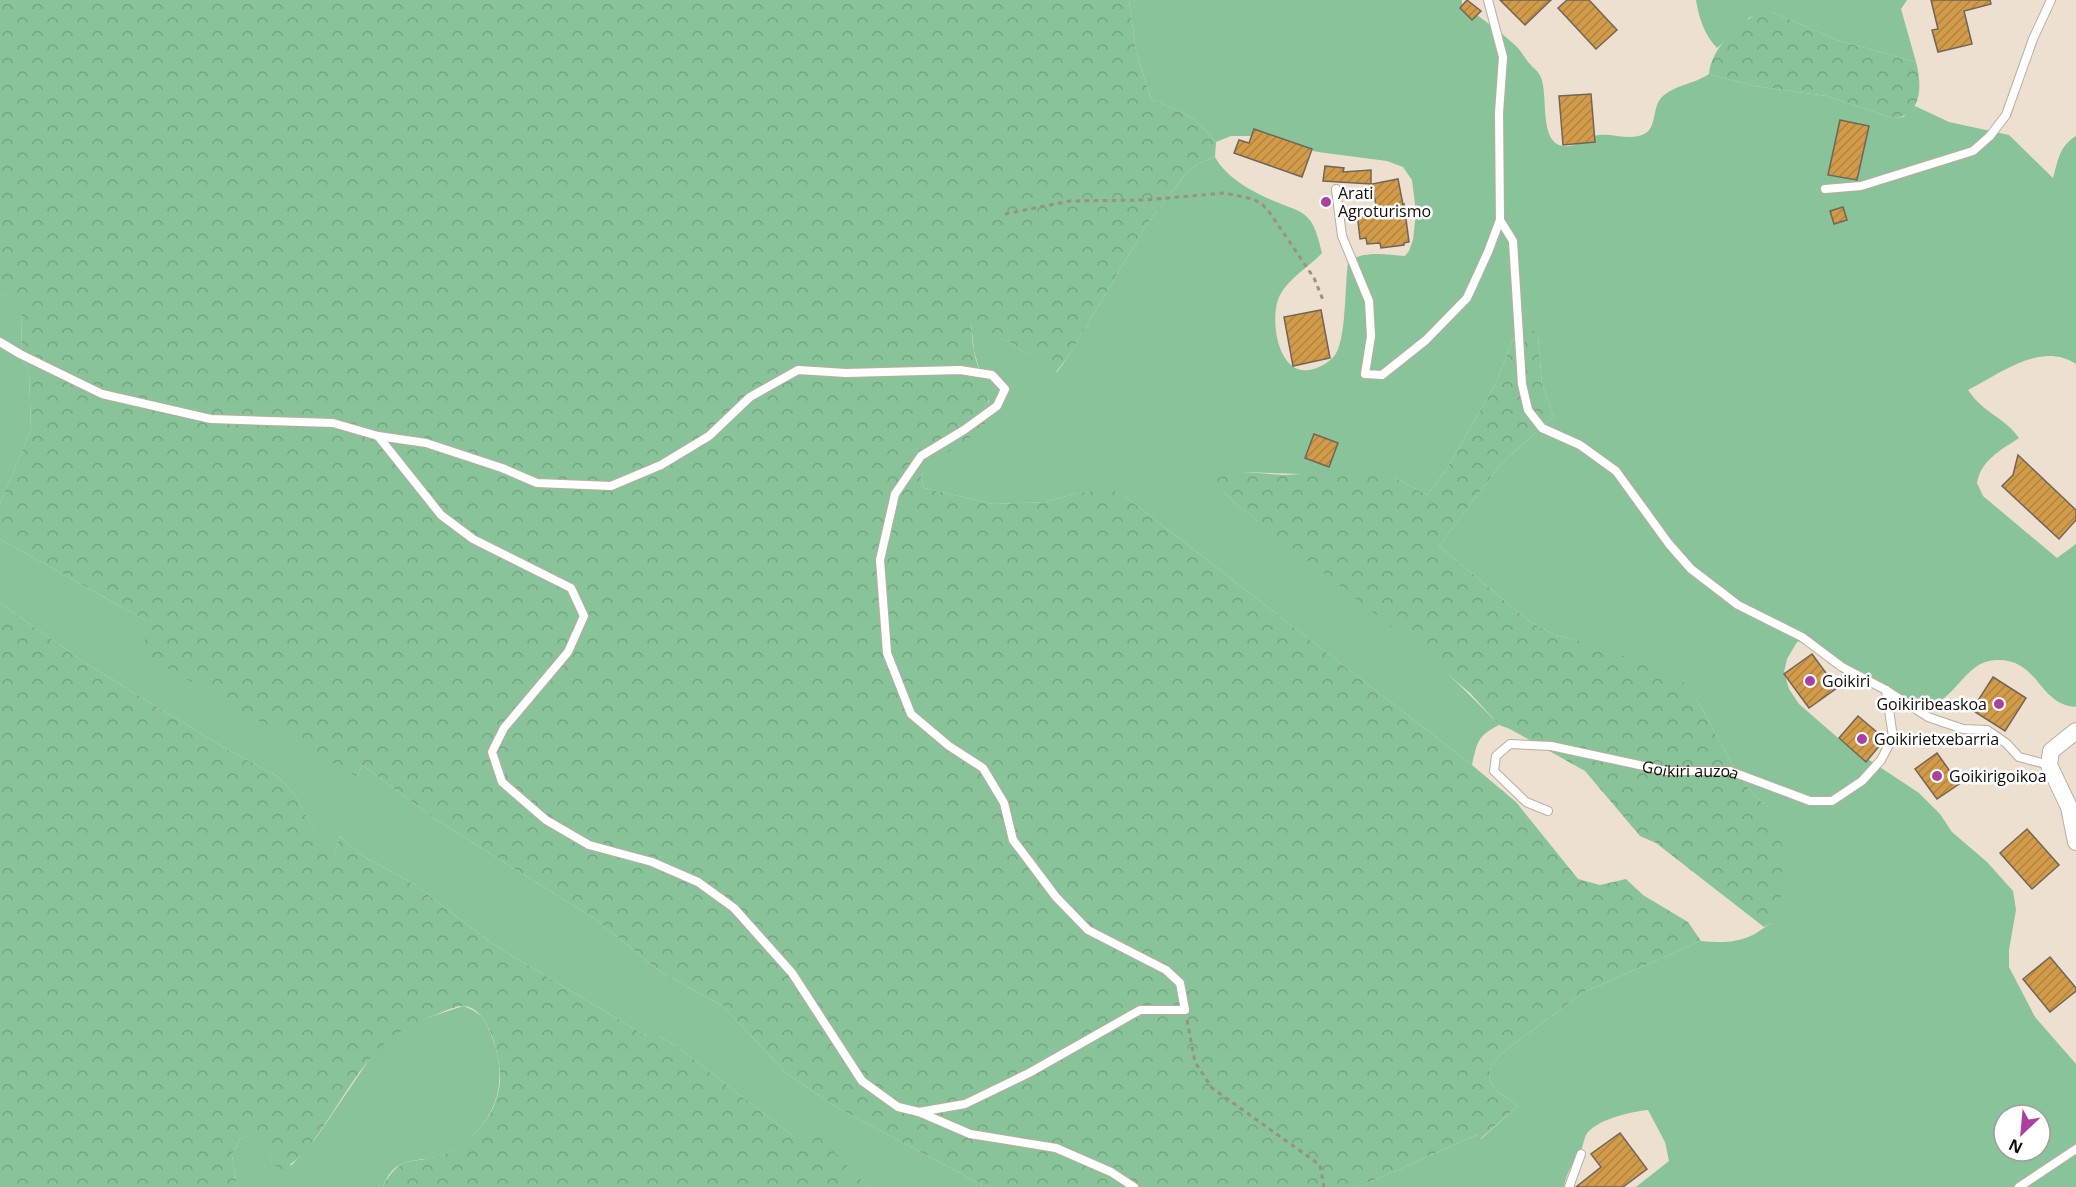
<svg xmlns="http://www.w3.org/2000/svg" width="2076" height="1187" font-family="'Open Sans',sans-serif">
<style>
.green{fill:#88c399;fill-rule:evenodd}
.forest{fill:url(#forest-crowns)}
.building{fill:url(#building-hatch);stroke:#716557;stroke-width:1.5}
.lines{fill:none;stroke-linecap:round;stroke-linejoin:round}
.lane-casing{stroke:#bbae9e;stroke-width:10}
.street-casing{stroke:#bbae9e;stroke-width:18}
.path{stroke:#9a9185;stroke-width:3;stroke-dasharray:4.5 4.5;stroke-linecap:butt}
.lane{stroke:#fff;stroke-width:8}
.street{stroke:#fff;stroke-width:16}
.poi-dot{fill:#ac40a0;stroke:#fff;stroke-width:2}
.labels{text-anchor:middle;stroke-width:5;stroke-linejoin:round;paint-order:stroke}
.poi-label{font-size:16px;fill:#110d08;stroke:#fff;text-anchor:start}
.street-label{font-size:16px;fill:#110d08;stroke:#fff}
</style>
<defs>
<pattern id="forest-crowns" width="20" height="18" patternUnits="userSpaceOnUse" patternTransform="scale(1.5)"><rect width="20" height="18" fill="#88c399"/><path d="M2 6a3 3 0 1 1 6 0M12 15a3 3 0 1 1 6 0" fill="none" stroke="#74a682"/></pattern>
<pattern id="building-hatch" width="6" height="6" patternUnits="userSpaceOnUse" patternTransform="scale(1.5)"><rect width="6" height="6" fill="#d29b4a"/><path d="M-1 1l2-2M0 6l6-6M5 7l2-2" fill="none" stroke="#b3843f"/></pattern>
</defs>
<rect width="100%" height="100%" fill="#ede0d0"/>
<path class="green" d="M1129,0H1462V5C1480,17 1500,31 1516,46C1522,52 1525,59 1530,64C1533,68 1537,70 1539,74C1551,90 1535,150 1569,146C1579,145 1585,139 1594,136C1610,131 1628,142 1644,134C1657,128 1652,108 1661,98C1673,85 1695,84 1709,74L1754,86L1827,96L1892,118L1903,117L1915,106L1949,122L2009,135L2053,178C2058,161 2059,146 2076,136V364C2040,341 2000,374 1968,390C1983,413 2003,416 2019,438C2001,450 1981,460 1977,483L1983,496L2057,558L2076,544V707C2038,705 2039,658 1996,660C1962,661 1956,706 1920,707L1802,641L1797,642L1787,659L1784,672L1789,689L1799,704L1845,744L1919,793L1940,814L1952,832L1987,862L2013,891L2016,910L2009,950V967L2035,1017L2076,1064V1187H1636L1669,1161L1665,1142L1648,1110C1633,1111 1594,1120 1586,1135C1584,1139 1583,1147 1580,1152C1573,1164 1566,1173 1564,1187H1359L1476,1135L1481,1139L1518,1106L1497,1091L1489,1080L1491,1066L1503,1052L1586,991L1701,941C1719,943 1738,943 1755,934C1761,930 1766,926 1772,923L1768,807L1753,794L1737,773L1696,698L1573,639L1555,635L1529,621L1439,546L1501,464L1554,416L1542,385L1538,336L1517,329L1495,385L1444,473L1427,495L1394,477L1243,472L1223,491L1236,504C1325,574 1423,642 1499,725C1477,736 1477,743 1472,765L1123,495L1077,493L1046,502L993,504L924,488L921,476L932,463L980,429L989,402L974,351L971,323L1009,342L1057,372L1070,354L1147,224L1184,176L1197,164L1215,157C1227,179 1256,194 1279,203C1288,207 1301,210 1308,218C1316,226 1319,242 1322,253C1309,267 1289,278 1280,295C1268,318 1278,386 1319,367C1328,363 1335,357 1338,349C1346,330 1345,285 1348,262C1364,250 1386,255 1405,256L1409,251L1413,240L1416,212L1412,180L1403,167L1387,161L1318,152L1250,136H1231L1216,142C1193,114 1183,112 1151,100L1136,50ZM2004,1115H2040V1151H2004Z
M1696,0H1907L1901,9L1916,62L1837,40L1772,12L1750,17L1717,48C1704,34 1699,18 1696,0Z
M0,292L21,305L22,359L29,371L31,430L0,503Z
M0,539L145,620L357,777L362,765L435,819L595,919L662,973L723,1006L786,1073L838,1108L986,1187H871L794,1137L678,1047L659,1036H646L491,943L414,884L359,854L340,836L332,863L294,794L277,776L223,747L87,664L0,603Z
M463,1006C482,1013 485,1019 492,1037C505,1071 502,1104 477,1131C468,1142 452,1152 439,1156C423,1161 404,1158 392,1171C388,1175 385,1182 382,1187H237L232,1155L240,1139L262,1130L272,1164L292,1165L316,1138L373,1054L386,1041L412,1023Z"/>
<path class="forest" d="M0,0H1129L1136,50L1151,100C1183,112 1193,114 1216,142L1215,157L1197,164L1184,176L1147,224L1070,354L1056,372L1009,342L971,324C972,333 972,342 974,351C978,375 1002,410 979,430C960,446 938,456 921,476L924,488L993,504L1046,502L1077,493L1112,490L1123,495L1472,765L1516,802L1578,879L1600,885L1626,879L1643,895L1688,922L1701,941L1586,991L1503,1052L1491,1066L1489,1080L1497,1091L1518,1106L1480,1139L1476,1135L1359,1187H986L838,1108L786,1073L723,1006L662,973L595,919L435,819L362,765L357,777L145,655V620L0,539V503L31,430L29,371L22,359L21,306L0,292Z
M1761,12H1772L1837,40L1916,62C1922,84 1923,117 1892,118L1827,96L1754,86L1709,74C1711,49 1738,22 1761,12Z
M1521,326L1531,327L1538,336L1542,385L1554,416L1501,464L1439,546L1529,621L1555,635L1573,639L1654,666L1682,681L1696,698L1737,773L1753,794L1768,807L1783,848L1781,896L1772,923L1764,927L1656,843L1640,836L1585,771L1510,729L1499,725L1470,693L1378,616L1236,504L1223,491L1216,478L1243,472L1284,475L1367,470L1394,477L1427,495L1444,473L1495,385L1517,329Z
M0,603L87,664L223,747L277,776L294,794L332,862L340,836L359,854L414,884L491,943L646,1036H659L678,1047L794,1137L817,1134L859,1178L871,1187H382C402,1154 407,1165 438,1156C460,1150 481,1131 492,1110C496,1102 500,1088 500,1080C501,1059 489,1004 461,1006C453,1007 443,1012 435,1015C375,1036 359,1074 325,1124C314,1140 301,1161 282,1169L272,1164L261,1131L240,1139L232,1155L237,1187H0Z"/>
<path class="building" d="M1467,0L1481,11L1472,20L1460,8Z
M1500,0H1551L1525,25Z
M1567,0H1589L1617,30L1596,49L1558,8Z
M1931,0H1990L1991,4L1964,11L1972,44L1938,52L1932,30L1938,29Z
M1591,94L1595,142L1563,145L1559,96Z
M1840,120L1869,126L1857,180L1828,175Z
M1254,129L1312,149L1302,177L1234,153L1239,140L1249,143Z
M1325,166L1344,168L1343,172L1371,170V184L1323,181Z
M1398,179L1403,205L1404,204L1409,242L1404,243V245L1381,248L1380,243L1367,244L1366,238L1360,239L1357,213L1377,210L1372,184Z
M1843,207L1847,220L1834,224L1830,211Z
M1321,310L1330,358L1293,366L1284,317Z
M1314,434L1338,443L1329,467L1305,458Z
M2018,455L2076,510V520L2059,539L2002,486L2013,475Z
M1812,654L1837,688L1809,708L1784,674Z
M1993,677L2026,698L2005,731L1972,710Z
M1858,716L1885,739L1866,762L1839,738Z
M1937,753L1959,784L1937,799L1915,769Z
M2027,829L2059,865L2032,889L2000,853Z
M2050,957L2076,988V991L2050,1012L2023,979Z
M1620,1133L1647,1169L1623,1187H1576L1601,1167L1591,1154Z"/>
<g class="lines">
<g class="lane-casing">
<g id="lane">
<path d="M1488,0L1503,57L1499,113L1500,220L1513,241L1522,384L1528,410L1542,428L1580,445L1616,471L1669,544L1691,569L1738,605L1802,637L1842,667L1886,690L1928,717L1963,729L1987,730L2006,743L2019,757L2049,765"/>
<path d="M1336,189L1342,236L1369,301L1371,336L1365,374L1382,375L1426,340L1467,298L1488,252L1500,220"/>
<path d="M1825,189L1861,186L1973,151L1990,136L2006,115L2033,39L2051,0"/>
<path d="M0,342L20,354L102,394L211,419L333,423L378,436L441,515L473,539L571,588L584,616L568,652L504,728L492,752L502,782L546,820L589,845L652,862L698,882L734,908L792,973L862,1081L898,1107L919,1112L970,1134L1056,1148L1111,1172L1134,1187"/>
<path d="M378,436L426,443L502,468L537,483L611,486L661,465L709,436L750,397L798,370L846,373L960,370L992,375L1005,389L997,406L964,430L921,456L895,494L880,560L887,653L911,714L949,746L983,768L1004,803L1013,840L1056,897L1088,930L1166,970L1180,983L1185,1010H1140L1029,1073L965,1104L919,1112"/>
<path id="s1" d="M1548,811L1526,802L1494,771L1496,756L1510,744L1551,746L1667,771H1730L1810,801H1832L1862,781L1881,760L1893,737L1886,690"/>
<path d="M1569,1187L1581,1154"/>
<path d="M2019,1187L2076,1149"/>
</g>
</g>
<g class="street-casing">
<path id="street" d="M2076,731L2051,751L2049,765L2069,807L2076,842"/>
</g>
<path class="path" d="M1005,214L1070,201L1144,200L1225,193L1253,199L1262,204L1270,213L1314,278L1323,300
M1187,1020L1195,1062L1212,1088L1320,1165L1324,1187"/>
<use href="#lane" class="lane"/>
<use href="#street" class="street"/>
</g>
<g class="poi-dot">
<circle cx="1326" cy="202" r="6"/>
<circle cx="1810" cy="681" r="6"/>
<circle cx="1999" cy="704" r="6"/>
<circle cx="1862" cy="739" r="6"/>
<circle cx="1937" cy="776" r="6"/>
</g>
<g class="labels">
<g class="poi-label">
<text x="1338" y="199">Arati<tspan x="1338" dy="18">Agroturismo</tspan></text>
<text x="1822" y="687">Goikiri</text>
<text x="1987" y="710" text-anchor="end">Goikiribeaskoa</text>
<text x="1874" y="745">Goikirietxebarria</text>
<text x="1949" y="782">Goikirigoikoa</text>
</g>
<g class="street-label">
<text dy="6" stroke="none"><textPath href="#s1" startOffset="285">Goikiri auzoa</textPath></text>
</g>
</g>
<g transform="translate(2022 1133) rotate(206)"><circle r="28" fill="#ffffff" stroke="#a09e9c" stroke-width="1.5"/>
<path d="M0-4.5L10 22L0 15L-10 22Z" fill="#ac40a0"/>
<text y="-9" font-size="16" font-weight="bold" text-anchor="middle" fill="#110d08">N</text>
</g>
</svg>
